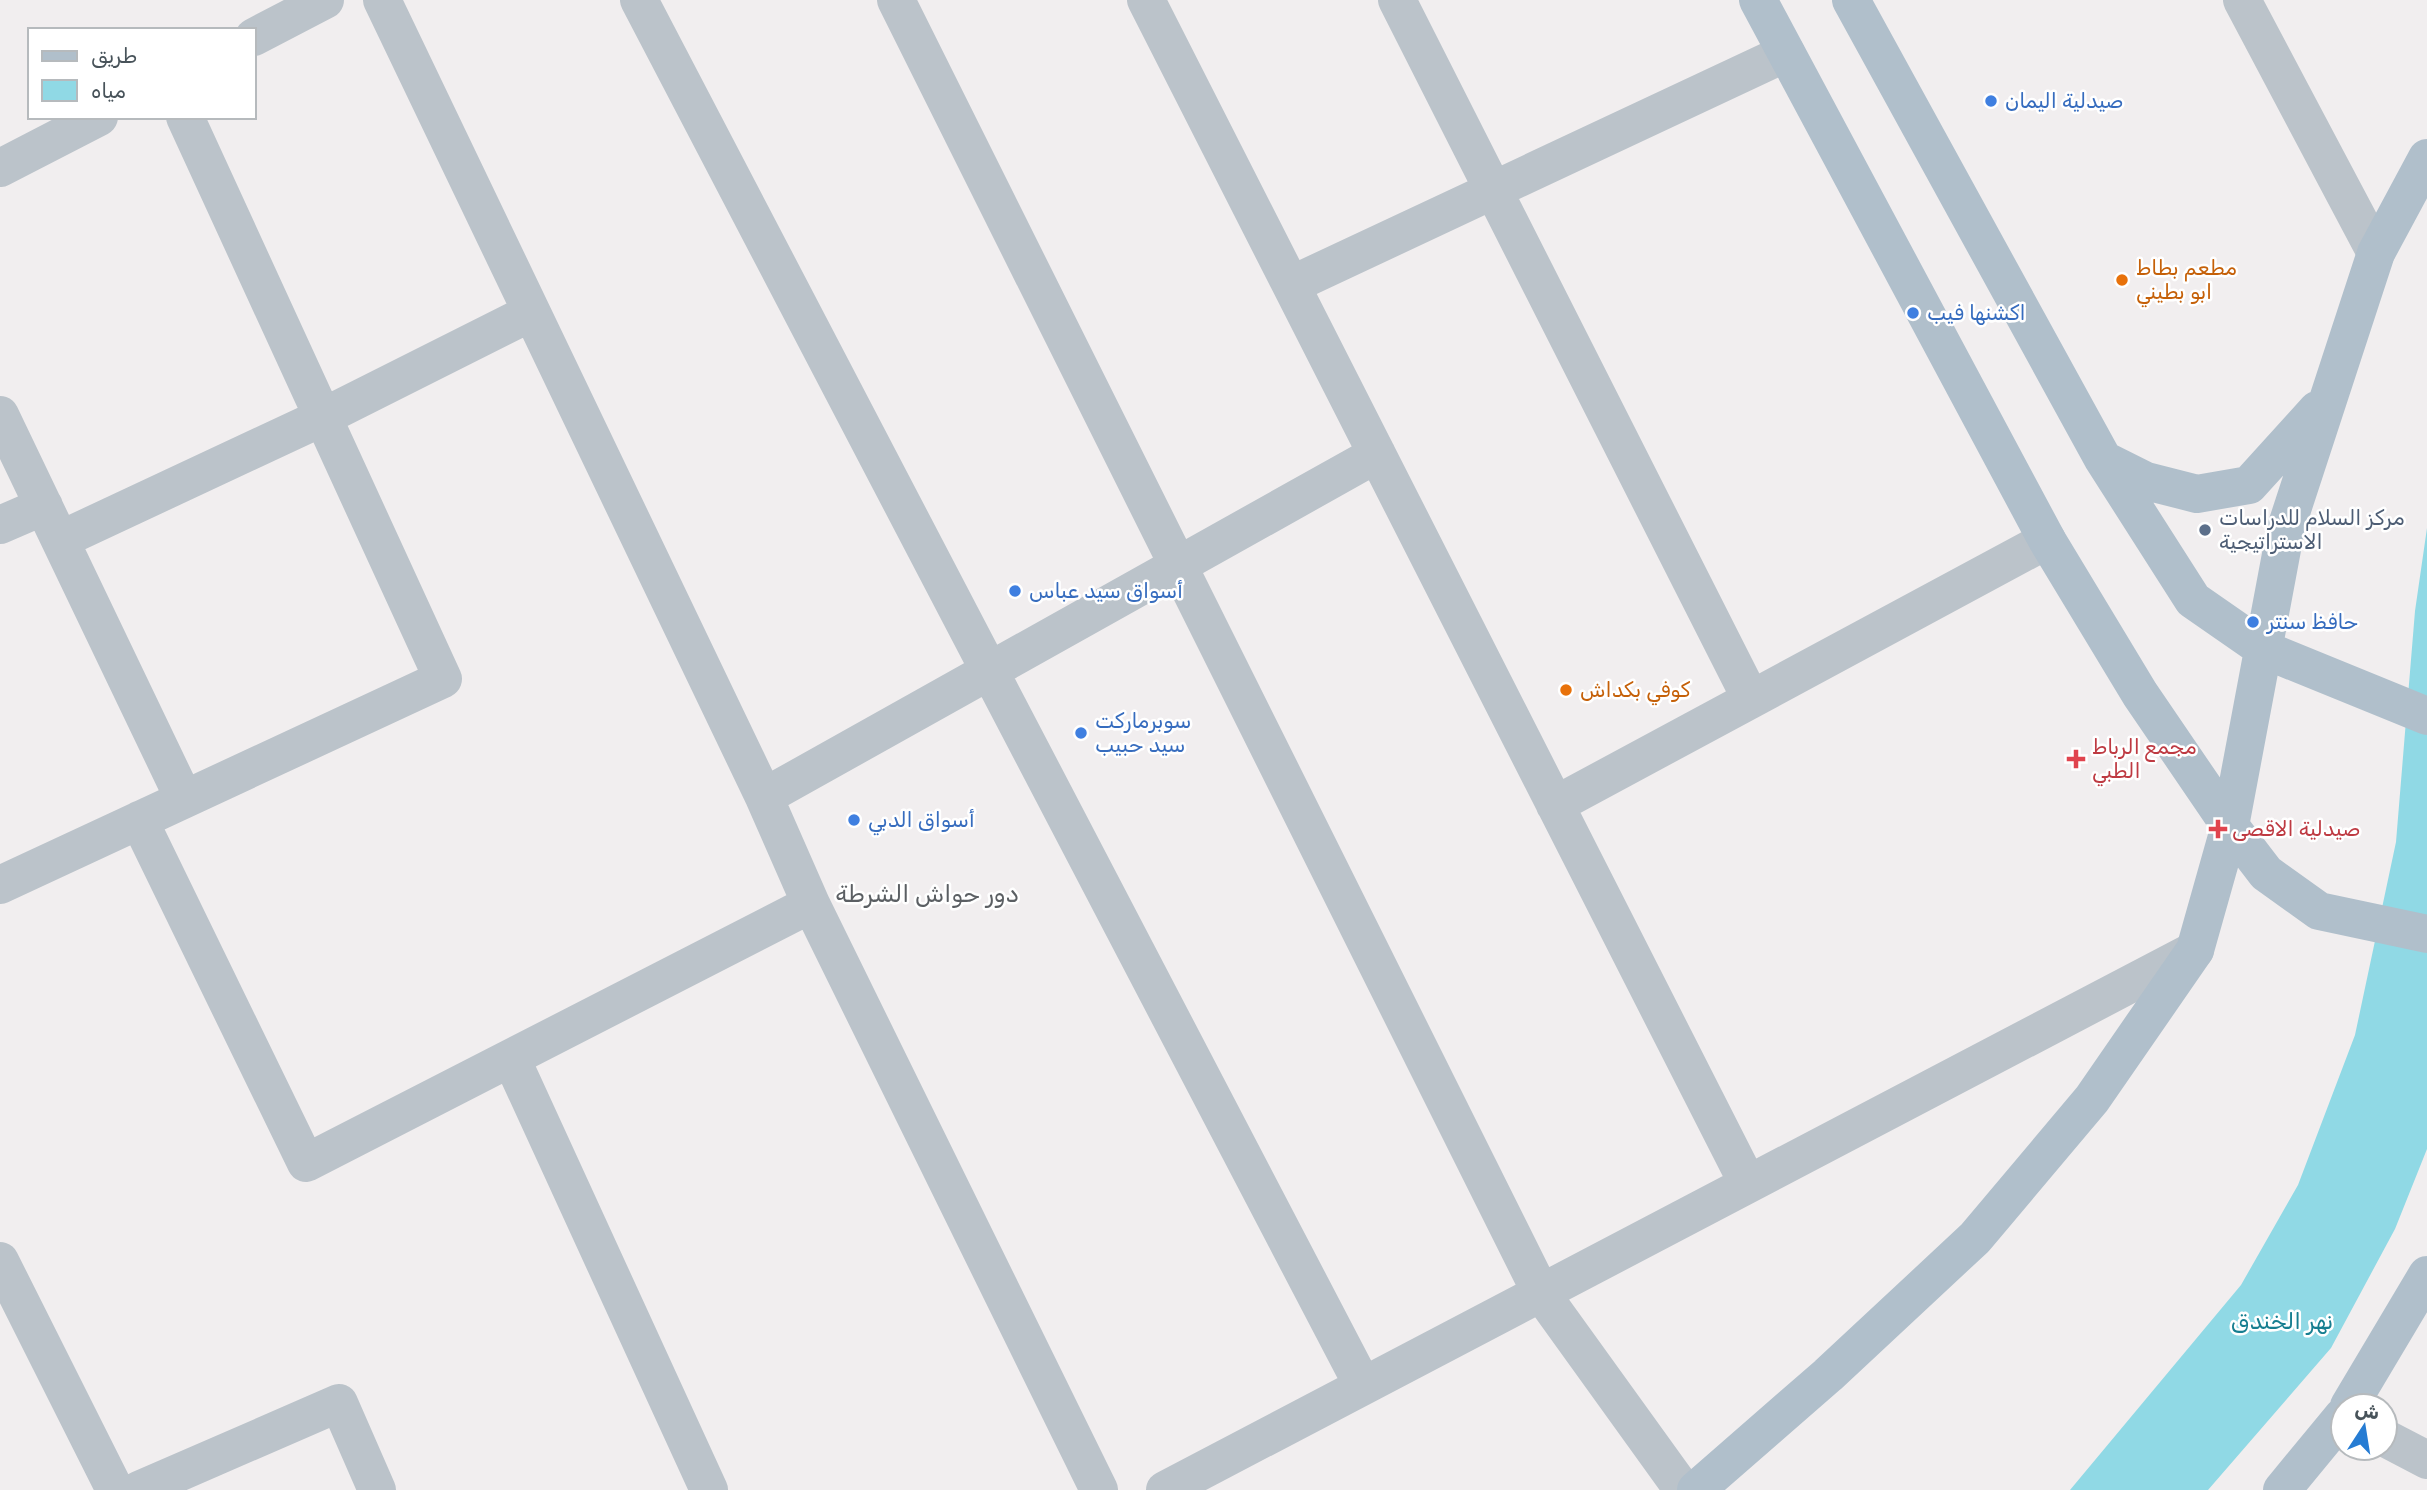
<svg xmlns="http://www.w3.org/2000/svg" width="2427" height="1490" font-family="Rubik,'Noto Naskh Arabic',sans-serif">
<style>
.water{fill:#90d9e5}
.lines{fill:none;stroke-linecap:round;stroke-linejoin:round}
.minor{stroke:#bbc3ca;stroke-width:38}
.major{stroke:#b0bfcb;stroke-width:38}
.shop-dot{fill:#3f7fe0;stroke:#fff;stroke-width:2.5}
.food-dot{fill:#e8710a;stroke:#fff;stroke-width:2.5}
.service-dot{fill:#5c6f8a;stroke:#fff;stroke-width:2.5}
.health-dot{fill:#e0444e;stroke:#fff;stroke-width:2.5}
.labels{text-anchor:middle;stroke-width:5;stroke-linejoin:round;paint-order:stroke}
.shop-label{font-size:21px;fill:#366cbe;stroke:#fff;text-anchor:start}
.food-label{font-size:21px;fill:#c56008;stroke:#fff;text-anchor:start}
.service-label{font-size:21px;fill:#4e5e75;stroke:#fff;text-anchor:start}
.health-label{font-size:21px;fill:#be3a42;stroke:#fff;text-anchor:start}
.water-label{font-size:23px;font-style:italic;fill:#167e90;stroke:#fff}
.quarter-label{font-size:24px;fill:#5b5f63;stroke:#fff}
</style>
<rect width="100%" height="100%" fill="#f1eeef"/>
<path class="water" d="M2427,528V1149L2395,1229L2331,1348L2208,1490H2070L2241,1285L2298,1185L2355,1035L2396,842L2415,611Z"/>
<g class="lines">
<path class="minor" d="M382,0L764,797L811,904L1099,1490
M639,0L1363,1386
M896,0L1541,1293L1683,1490
M1146,0L1748,1184
M1397,0L1751,699
M2242,0L2376,253
M254,37L325,0
M0,168L99,117
M1291,285L1786,53
M0,415L184,799
M0,525L44,506
M60,540L323,417L530,313
M764,797L1377,454
M1555,805L2047,540
M139,820L306,1163L811,904
M0,885L443,679L185,117
M511,1058L709,1490
M0,1261L115,1490
M2385,1438L2427,1460
M139,1490L339,1403L377,1490
M1165,1490L2195,950"/>
<path class="major" d="M1758,0L2047,540L2140,694L2230,826L2266,873L2319,911L2427,934
M1851,0L2103,459L2193,600L2265,650L2427,716
M2104,460L2146,481L2197,494L2249,485L2317,410
M2349,1406L2427,1275
M1696,1490L1828,1375L1975,1238L2092,1099L2195,950L2230,826L2286,528L2376,253L2427,158
M2282,1490L2343,1416"/>
</g>
<g class="shop-dot">
<circle cx="1991" cy="101" r="7"/>
<circle cx="1913" cy="313" r="7"/>
<circle cx="1015" cy="591" r="7"/>
<circle cx="2253" cy="622" r="7"/>
<circle cx="1081" cy="733" r="7"/>
<circle cx="854" cy="820" r="7"/>
</g>
<g class="food-dot">
<circle cx="2122" cy="280" r="7"/>
<circle cx="1566" cy="690" r="7"/>
</g>
<circle class="service-dot" cx="2205" cy="530" r="7"/>
<g class="health-dot">
<path d="M2072.5 748.5h7v7h7v7h-7v7h-7v-7h-7v-7h7z"/>
<path d="M2214.5 818.5h7v7h7v7h-7v7h-7v-7h-7v-7h7z"/>
</g>
<g class="labels">
<g class="shop-label">
<text x="2005" y="108">صيدلية اليمان</text>
<text x="1927" y="320">اكشنها فيب</text>
<text x="1029" y="598">أسواق سيد عباس</text>
<text x="2267" y="629">حافظ سنتر</text>
<text x="1095" y="728">سوبرماركت<tspan x="1095" dy="24">سيد حبيب</tspan></text>
<text x="868" y="827">أسواق الدبي</text>
</g>
<g class="food-label">
<text x="2136" y="275">مطعم بطاط<tspan x="2136" dy="24">ابو بطيني</tspan></text>
<text x="1580" y="697">كوفي بكداش</text>
</g>
<g class="service-label">
<text x="2219" y="525">مركز السلام للدراسات<tspan x="2219" dy="24">الاستراتيجية</tspan></text>
</g>
<g class="health-label">
<text x="2092" y="754">مجمع الرباط<tspan x="2092" dy="24">الطبي</tspan></text>
<text x="2232" y="836">صيدلية الاقصى</text>
</g>
<g class="water-label">
<text x="2282" y="1329">نهر الخندق</text>
</g>
<g class="quarter-label">
<text x="927" y="902">دور حواش الشرطة</text>
</g>
</g>
<rect x="28" y="28" width="228" height="91" fill="#ffffff" stroke="#b6babd" stroke-width="2"/>
<rect x="42" y="51" width="35" height="10" fill="#b0bfcb" stroke="#b6babd" stroke-width="2"/>
<text x="91" y="63" font-size="21" fill="#48535a">طريق</text>
<rect x="42" y="80" width="35" height="21" fill="#90d9e5" stroke="#b6babd" stroke-width="2"/>
<text x="91" y="98" font-size="21" fill="#48535a">مياه</text>
<g transform="translate(2364 1427) rotate(12)"><circle r="33" fill="#ffffff" stroke="#b6babd" stroke-width="2"/>
<path d="M0-5L12 26L0 18L-12 26Z" fill="#267cd3"/>
<text y="-10" font-size="19" font-weight="bold" text-anchor="middle" fill="#48535a">ش</text>
</g>
</svg>
